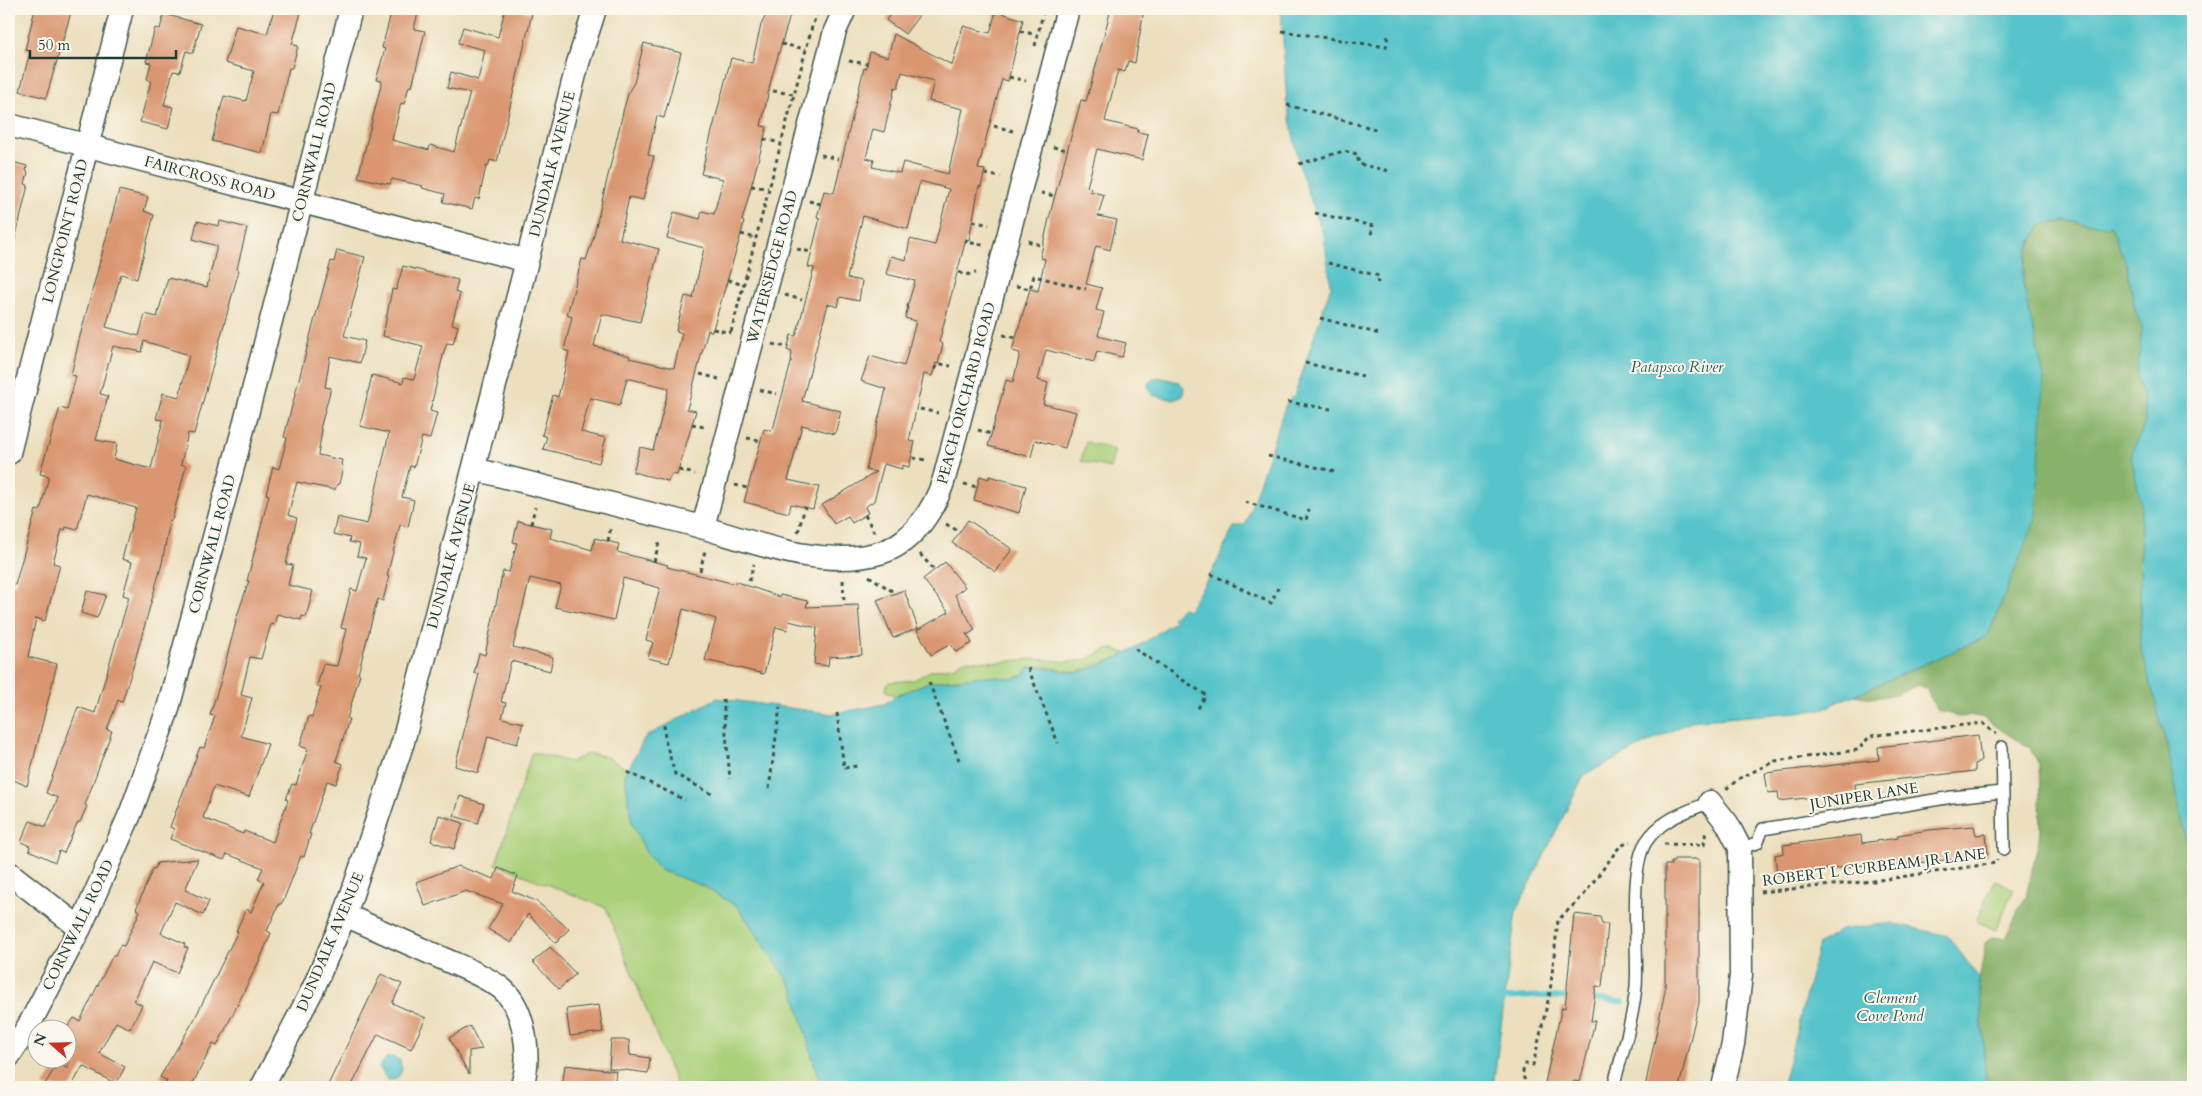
<svg xmlns="http://www.w3.org/2000/svg" width="2202" height="1096" font-family="Cardo,serif">
<style>
.green{fill:#abd07a;stroke:#658657}
.forest{fill:#88b26a;stroke:#54784f}
.water{fill:#56c4ca;stroke:#3a807f}
.lines{fill:none;stroke-linecap:round;stroke-linejoin:round}
.stream{stroke:#56c4ca;stroke-width:5.5}
.building{fill:#da966f;fill-rule:evenodd}
.lane-casing{stroke:#3e5549;stroke-width:14}
.street-casing{stroke:#3e5549;stroke-width:25}
.path{stroke:#3e5549;stroke-width:3;stroke-dasharray:4 4;stroke-linecap:butt}
.lane{stroke:#fff;stroke-width:11}
.street{stroke:#fff;stroke-width:22}
.labels{text-anchor:middle;stroke-width:4;stroke-linejoin:round;paint-order:stroke}
.street-label{font-size:15px;fill:#1f3d34;stroke:#fbf7ec}
.water-label{font-size:16px;font-style:italic;fill:#2d5f5a;stroke:#fbf7ec}
</style>
<rect width="100%" height="100%" fill="#fbf7ec"/>
<filter id="ink" filterUnits="userSpaceOnUse"><feTurbulence type="fractalNoise" baseFrequency=".02" numOctaves="2"/><feDisplacementMap in="SourceGraphic" scale="10" xChannelSelector="R" yChannelSelector="G"/><feConvolveMatrix kernelMatrix="1 2 1 2 8 2 1 2 1" color-interpolation-filters="sRGB"/></filter>
<filter id="wash" filterUnits="userSpaceOnUse"><feTurbulence type="fractalNoise" baseFrequency=".0096" numOctaves="4" result="noise"/><feDisplacementMap in="SourceGraphic" scale="20" xChannelSelector="R" yChannelSelector="G"/><feGaussianBlur stdDeviation="1.12" result="paint"/><feColorMatrix in="noise" values="0 0 0 0 0 0 0 0 0 0 0 0 0 0 0 0 0 1.4 0 .05"/><feComposite in="paint" operator="in"/></filter>
<g filter="url(#wash)">
<rect width="100%" height="100%" fill="#ecdfbd"/>
<path class="green" d="M1086,442L1115,450L1110,468L1081,461Z
M1108,649H1115L1128,654L1077,672L1040,666L1029,667L1024,674L1014,679L987,676L929,682L895,696L886,691L887,684L890,682L914,680L930,671L955,666L964,660L996,662L1035,659L1071,662L1084,660Z
M532,752L570,762L587,754H594L607,757L626,768L625,776L632,822L660,870L703,886L738,907L793,988L821,1087H677L606,908L496,864Z
M1995,880L2014,889L1996,930L1976,921Z"/>
<path class="forest" d="M2065,221L2111,226L2127,266L2135,309L2142,328L2137,375L2145,409V423L2131,456L2141,503L2140,642L2169,754L2193,875V1087H1986L1979,978L1984,960L1985,943L1993,937L2006,939L2017,912L2026,897L2041,831L2039,764L2029,747L2021,743L1984,718L1970,715L1963,717L1938,711L1931,700L1926,688L1918,685C1894,695 1881,701 1854,695L1988,636L2029,317C2021,275 2020,265 2040,225Z"/>
<path class="water" d="M1281,9H2193V875L2169,754L2140,643L2141,503L2131,456L2145,423V409L2137,375L2142,328L2135,309L2127,266L2111,226L2065,221L2040,225L2027,251L2022,280L2044,378L2036,518L1988,636L1820,710L1691,721L1584,775L1516,912L1493,1087H821L793,988L738,907L703,886L660,870L646,853L632,822L625,776L627,772L645,737L717,698L833,714L885,704L895,696L929,682L987,676L1014,679L1024,674L1028,668C1045,665 1066,674 1079,672C1115,664 1145,642 1175,621L1172,618L1181,608L1188,610L1211,574L1234,527L1245,525L1286,404L1295,394L1331,286L1324,237L1301,172L1287,105Z
M1158,377L1179,382L1184,387L1183,396L1174,400L1152,395C1146,386 1147,381 1158,377Z
M1892,923L1948,936L1979,978L1986,1087H1782L1819,944L1840,930Z
M392,1057L400,1060L402,1070L399,1076L392,1080L387,1079L379,1067L386,1058Z"/>
<g class="lines">
<path class="stream" d="M1505,998L1542,996L1573,998
M1588,999L1623,1002"/>
</g>
<g id="blocks">
<path class="building" d="M35,9H72L46,98L20,91L30,51L25,50Z
M274,9H302L292,44L298,46L292,68H289L278,115L271,114L262,153L212,141L224,96L246,101L254,71L225,63L236,26L267,34Z
M392,9H419L414,29L425,31L412,87L409,86L404,104L401,103L392,140L429,150L430,145L454,152L470,93L447,88L451,72L478,80L485,50L458,43L463,27L498,37L505,9H517L532,13L497,162L490,160L488,167L486,166L479,199L475,198L472,209L443,202L445,194L422,188L423,186L392,179L390,184L384,183L358,177L382,81L376,80L385,49L382,48Z
M769,9H792L772,76L761,126L767,127L742,221L744,222L741,234L712,332L708,330L687,409L696,411L677,475L672,474L668,481L633,472L640,447L653,450L669,388L627,378L620,405L590,398L581,432L606,438L599,463L543,449L547,437L542,435L553,395L558,397L569,352L564,350L572,317L567,315L582,259L586,260L593,239L624,108L629,91L634,83L644,43L681,53L664,118L657,116L648,155L654,156L643,200L629,197L620,239L659,249L640,322L602,314L594,346L630,356L629,358L674,368L682,333L676,331L685,296L693,298L704,248L667,238L674,212L700,219L702,211L714,214L723,179L701,174L731,58L752,63L761,25Z
M894,9H924L905,34L886,20Z
M1111,9H1144L1135,63L1128,61L1125,72L1118,70L1105,121L1138,129L1137,132L1148,134L1142,160L1097,149L1087,187L1091,188L1090,191L1104,195L1098,216L1117,220L1110,250L1096,246L1086,284L1102,288L1096,310L1104,312L1098,336L1126,343L1122,357L1097,351L1094,362L1046,350L1038,380L1048,383L1043,404L1076,412L1065,448L1035,440L1031,457L988,446L1006,380L1013,382L1020,353L1012,351L1030,289L1038,291L1045,259L1040,258L1051,210L1081,100L1086,101L1091,84Z
M996,11L1023,20L1008,81L1002,79L989,127L978,169L985,170L981,187L979,186L969,240L966,239L939,342L943,344L938,364L936,363L932,376L924,374L909,441L915,442L909,467L902,465V469L884,464L874,501L865,507L868,513L852,523L848,516L834,524L822,505L876,472L866,470L886,389L861,381L870,356L904,366L916,321L905,318L908,307H907L915,281L886,274L891,256L906,260L910,239L935,245L949,189L920,181L908,229L863,216L847,278L862,281L859,301L840,297L838,307L828,304L802,401L841,411L835,434L802,425L788,480L819,487L813,509L791,504L789,513L744,502L764,429L771,431L773,429L791,363L792,352L787,350L791,335L796,336L814,268L808,267L820,218L817,217L824,191L834,193L864,68L866,69L870,52L888,57L894,34L952,65L963,26L990,33ZM902,72L934,81L929,101L963,109L948,174L903,162L900,173L872,167L874,160L866,158L873,129L884,132L895,87L898,88Z
M164,14L201,24L193,53L186,51L180,72L173,71L164,105L173,107L168,129L140,122L151,81L147,79L151,63L146,62L155,28L160,29Z
M9,161L27,166L26,171L28,172L25,184L28,185L15,240L9,239Z
M119,190L148,197L144,211L154,215L137,279L121,274L106,327L139,336L145,314L157,317L168,278L207,287L217,246L193,239L197,221L219,226L220,221L247,228L237,269L239,270L194,434L188,433L181,464L186,466L172,520H170L162,563L134,664L122,702L118,700L107,730L112,731L85,805L87,806L80,822H78L74,830L64,853L59,851L55,862L29,850L30,846L21,842L30,821L46,827L58,798L46,793L78,707L95,713L129,597L123,595L132,562L122,559L136,508L87,494L77,530L66,527L65,530L62,529L53,563L60,565L45,621L36,618L28,657L57,664L27,786L9,778V595L11,584L15,585L36,510L40,511L49,476L40,474L42,466L60,408L67,410L76,376L71,375L79,340ZM144,341L189,355L179,397L163,393L156,419L163,420L151,469L114,459L117,444L96,440L108,396L100,394L113,346L142,352Z
M337,250L365,257L344,336L365,341L360,363L330,356L325,387L331,388L320,429L322,430L318,455L342,460L341,465L343,466L339,484H337L335,490L297,482L288,515L297,518L286,564L293,565L288,585L313,591L306,617L302,616L301,620L277,614L274,625L271,624L261,659L250,657L241,695L252,698L241,736L268,744L249,797L214,786L203,818L243,834L244,831L273,842L288,800L286,799L292,784L296,785L308,749L300,746L309,716L312,717L321,687L317,686L323,664L337,666L346,629L341,628L351,589L357,591L366,558L357,556L360,544L349,542L350,538L333,534L337,517L367,524L375,494L389,433L360,426L372,375L403,383L404,377L414,379L423,346L383,336L392,289L396,290L403,266L458,280L455,292L460,294L452,324L458,326L453,344L447,343L444,351L430,411L437,413L430,439L422,437L414,467L410,466L402,497L414,500L408,527L400,525L387,576H389L383,601L378,599L375,608L358,674H360L347,719H349L336,761L343,764L336,784L327,781L309,834H311L304,857L301,856L284,899L281,904H279L267,931L271,933L261,957L217,1046L213,1044L191,1087H164L167,1081L160,1077L194,1020L238,931H236L246,909L251,912L264,882L258,879L263,868L227,854L224,860L170,839L174,829L170,827L200,747L204,748L215,716L210,715L220,683L236,622H235L249,581H247L269,495L266,494L273,467L279,469L287,438L284,437L312,329L331,261L334,262Z
M980,476L989,479V476L1026,486L1019,513L974,500Z
M968,520L1012,549L996,572L952,543Z
M518,521L552,529L550,538L592,550L595,538L619,544L617,552L668,565L667,567L735,584L737,582L780,597V595L808,601L806,607L858,605L862,655L829,657L828,666L814,664L817,628L789,621L787,630L776,627L764,674L705,660L716,619L683,609L669,663L648,658L653,642L646,640L660,588L623,578L614,620L555,607L561,585L530,578L513,647L553,657L550,671L511,661L501,702L506,703L502,718L523,723L517,744L488,736L478,773L455,766L479,674L474,673L479,653L485,655L503,571L509,572L517,543L513,542Z
M945,562L965,587L955,595L975,630L967,635L966,633L972,643L956,652L951,644L931,655L917,630L949,612L923,579Z
M904,590L918,628L893,638L877,600Z
M87,591L106,595L97,618L81,613Z
M1978,735L1981,760L1975,764V771L1855,784L1856,793L1845,794L1824,795V796L1779,801L1778,792L1768,793L1765,773L1879,760L1878,747Z
M460,796L484,804L478,823L454,816Z
M439,815L463,823L454,849L431,841Z
M1974,826L1976,835L1986,834L1988,855L1892,866L1891,862L1777,875L1775,855L1784,853L1783,845L1861,835L1862,843L1898,838V835L1929,830Z
M198,859L185,890L209,901L203,915L175,902L161,933L185,944L184,947L188,948L177,973L152,962L134,1001L142,1005L130,1029L116,1022L99,1053L125,1067L116,1084L83,1066L71,1087H43L58,1063L68,1069L67,1028L74,1018L80,1021L113,955L115,956L120,945L124,946L140,911L136,909L153,868L155,869L157,863Z
M1674,859H1699V1003L1679,1087H1645L1665,991V865H1671V862H1674Z
M458,866L494,879L498,868L518,876L512,891L536,901L569,929L556,943L528,914L511,943L488,929L503,904L466,891L425,906L416,882Z
M1574,914L1600,917L1602,924H1608L1602,987L1596,986L1591,1021H1595L1580,1082L1574,1081L1570,1087H1544L1562,1007L1565,1008Z
M550,947L576,974L559,989L533,962Z
M381,974L402,984L392,1003L426,1018L411,1049L378,1034L351,1087H327Z
M599,1005L603,1032L570,1036L566,1009Z
M470,1026L482,1049L469,1051V1074L449,1038Z
M611,1040H629L630,1055L650,1058L648,1073L609,1068Z
M565,1065L616,1071L614,1087H562Z"/>
</g>
</g>
<g filter="url(#ink)">
<use href="#blocks" fill-opacity="0" stroke="#3e5549" stroke-width="1"/>
<g class="lines">
<g class="lane-casing">
<path id="lane" d="M2002,747L2004,849
M1740,848L1757,843L1763,829L1952,797L2003,792
M1613,1087C1622,1055 1633,1020 1636,986C1639,952 1628,870 1646,842C1661,819 1686,812 1710,802"/>
</g>
<g class="street-casing">
<path id="street" d="M9,125L527,261
M9,453L122,9
M474,469C544,487 614,504 683,522C746,538 818,572 883,552C914,541 935,508 944,479L1068,9
M703,527L835,31L845,9
M1710,802L1727,823L1740,848L1741,975L1733,1044L1723,1087
M9,873L80,928
M345,915C379,930 412,945 446,960C464,968 485,976 501,988C525,1007 533,1060 521,1087
M9,1056L29,1025L80,928L131,812L167,712L245,422L351,9
M262,1087L313,989L345,915L403,742L578,63L595,9"/>
</g>
<path class="path" d="M1020,31L1037,35
M1282,31L1386,47L1388,35
M781,44L806,49
M1035,46L1044,9
M849,61L867,64
M1009,77L1026,81
M773,91L793,94
M1287,105L1379,130
M994,126L1013,131
M764,139L780,143
M1053,147L1068,150
M821,155L838,159
M1299,164L1344,151L1357,154L1359,164L1389,171
M985,174L1001,177
M751,186L768,188
M1041,193L1055,196
M809,201L821,204
M1315,213L1373,226L1371,235
M973,221L989,225
M741,234L755,238
M967,239L966,242L983,245
M1028,241L1043,246
M797,249L811,252
M1328,263L1379,276L1377,285
M959,272L965,275L976,273
M728,280L743,285
M1016,286L1030,289L1034,276L1086,289
M785,295L802,300
M1320,318L1380,334
M713,329L731,333
M731,332L813,23L818,13
M1003,335L1016,338
M772,344L788,347
M1305,363L1363,376
M934,369L941,364L951,366
M700,374L719,379
M760,390L777,394
M1288,402L1331,409
M920,409L938,413
M692,424L707,428
M978,430L991,434
M747,438L761,441
M1268,456L1337,472
M913,458L926,460
M679,470L695,474
M964,484L977,487
M735,485L747,488
M1245,502L1306,520L1309,509
M865,515L874,532
M531,524L535,507
M946,524L960,532
M798,532L805,507
M608,541L611,526
M920,554L934,570
M654,562L660,539
M700,571L705,551
M1211,574L1271,603L1278,588
M869,576L892,591
M843,580L844,602
M749,581L754,564
M1135,649L1206,695L1197,710
M1028,668L1058,743
M929,682L959,760
M723,699L730,779
M837,713L844,768L857,766
M664,725L665,740L675,774L712,794
M627,772L685,800
M769,789L780,707
M1726,789L1740,778L1775,761L1858,750L1870,736L1983,723L1996,734
M1664,844L1704,845L1706,830
M1760,892L1873,881L1996,863L1997,860
M1529,1087L1522,1075L1525,1064L1533,1065L1550,992L1558,920L1583,896L1620,846L1630,842"/>
<use href="#lane" class="lane"/>
<use href="#street" class="street"/>
</g>
</g>
<g class="labels">
<g class="street-label">
<text transform="translate(314 152) rotate(-76)" y="5">CORNWALL ROAD</text>
<text transform="translate(552 164) rotate(-76)" y="5">DUNDALK AVENUE</text>
<text transform="translate(210 178) rotate(15)" y="5">FAIRCROSS ROAD</text>
<text transform="translate(65 231) rotate(-76)" y="5">LONGPOINT ROAD</text>
<text transform="translate(772 267) rotate(-75)" y="5">WATERSEDGE ROAD</text>
<text transform="translate(966 393) rotate(-75)" y="5">PEACH ORCHARD ROAD</text>
<text transform="translate(212 544) rotate(-75)" y="5">CORNWALL ROAD</text>
<text transform="translate(451 556) rotate(-75)" y="5">DUNDALK AVENUE</text>
<text transform="translate(1864 796) rotate(-9)" y="5">JUNIPER LANE</text>
<text transform="translate(1874 867) rotate(-7)" y="5">ROBERT L CURBEAM JR LANE</text>
<text transform="translate(78 925) rotate(-64)" y="5">CORNWALL ROAD</text>
<text transform="translate(330 942) rotate(-67)" y="5">DUNDALK AVENUE</text>
</g>
<g class="water-label">
<text x="1677" y="372">Patapsco River</text>
<text x="1890" y="1003">Clement<tspan x="1890" dy="18">Cove Pond</tspan></text>
</g>
</g>
<rect width="2202" height="1096" fill="none" stroke="#fbf7ec" stroke-width="30"/>
<g transform="translate(52 1044) rotate(290)"><circle r="24" fill="#fbf7ec" stroke="#a3ada2"/>
<path d="M0-4L9 19L0 12L-9 19Z" fill="#c8321e"/>
<text y="-8" font-size="14" font-weight="bold" text-anchor="middle" fill="#1f3d34">N</text>
</g>
<path d="M30 50v8h146v-8" fill="none" stroke="#1f3d34" stroke-width="2.5"/>
<text x="38" y="50" font-size="15" fill="#1f3d34" stroke="#fbf7ec" stroke-width="4" paint-order="stroke">50 m</text>
</svg>
